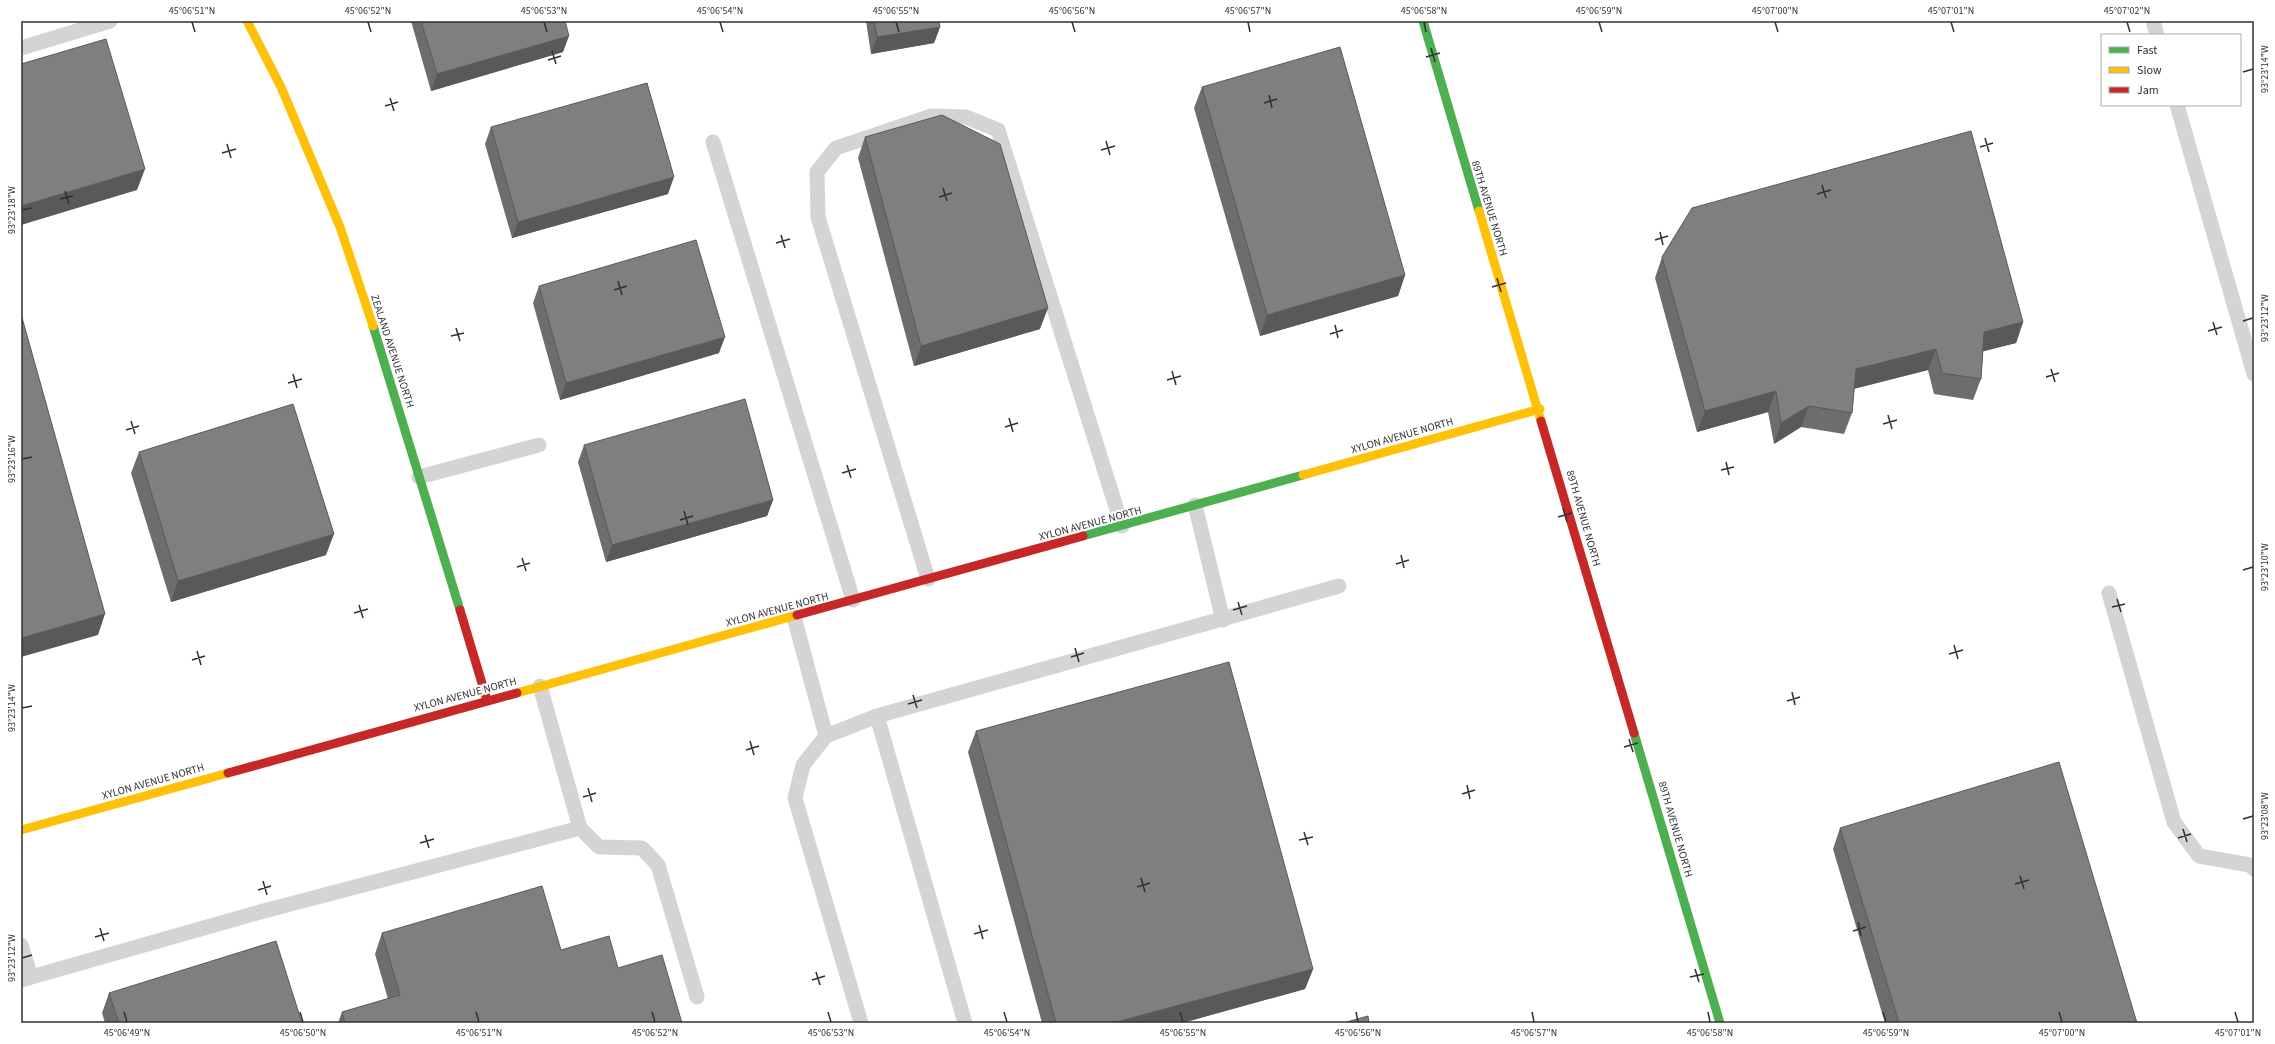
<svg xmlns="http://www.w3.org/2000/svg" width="2275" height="1044" font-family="'Source Sans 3',sans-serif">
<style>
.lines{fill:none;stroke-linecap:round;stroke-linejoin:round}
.lane{stroke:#d4d4d4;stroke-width:15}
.fast{stroke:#4caf50;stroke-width:9}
.slow{stroke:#ffc107;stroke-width:9}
.jam{stroke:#c62828;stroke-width:9}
.wall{fill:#6d6d6d}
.shaded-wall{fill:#595959}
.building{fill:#7f7f7f;stroke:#595959}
.ticks{fill:none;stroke:#303030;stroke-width:1.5}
.labels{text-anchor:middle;stroke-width:4;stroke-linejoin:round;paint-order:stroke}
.street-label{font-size:11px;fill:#303030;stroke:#fff}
.neatline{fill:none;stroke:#303030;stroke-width:1.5}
.ticks-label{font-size:10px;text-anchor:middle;fill:#303030}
</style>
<rect width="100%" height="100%" fill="#fff"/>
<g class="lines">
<path class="lane" d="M2154,24L2157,35
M21,48L110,21
M2177,105L2254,374
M713,142L853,600
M419,477L539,445
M1195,505L1223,620
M928,579L818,217L817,172L836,148L931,116L966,117L998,130L1122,526
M2109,593L2174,822L2199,856L2250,865L2254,869
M794,617L826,736L803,765L795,798L861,1023
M540,686L580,828L599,847L642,848L658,865L697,997
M877,716L965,1023
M826,736L877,716L1339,586
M21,945L31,977
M21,980L260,912L580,828"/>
<path class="fast" d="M1423,21L1479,211
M373,326L460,610
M1083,536L1303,475
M1634,733L1720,1023"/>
<path class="slow" d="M247,21L281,87L340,227L373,326
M1479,211L1541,421
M1303,475L1540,409
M517,693L797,615
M21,830L228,773"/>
<path class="jam" d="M1541,421L1634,733
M460,610L487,700
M797,615L1083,536
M228,773L517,693"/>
</g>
<path class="wall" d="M411,21H565L563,52L431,91Z
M866,21H939L940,27L934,43L871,54Z
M1202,87L1405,275L1398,296L1260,336L1194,108Z
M491,127L668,194L512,238L485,144Z
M865,137L1040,329L914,366L858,158Z
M1662,257L2023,322L2016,343L1983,351L1981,379L1973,400L1934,394L1928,370L1854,389L1852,413L1844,434L1801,427L1774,444L1768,412L1697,432L1655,278Z
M539,286L719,353L560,400L533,303Z
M584,445L773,500L767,516L606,562L578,462Z
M139,452L326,555L171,602L131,473Z
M976,731L1313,969L1305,989L1182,1023H1042L968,752Z
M1840,828L2137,1023H1885L1833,849Z
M382,933L561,950L618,968L682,1023H338L342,1012L388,999L375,954Z
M109,993L302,1023H105L102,1013Z"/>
<path class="shaded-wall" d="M940,27L934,43L871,54L877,37Z
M569,36L563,52L431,91L437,74Z
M145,169L137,190L21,225V206Z
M674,177L668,194L512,238L518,222Z
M1405,275L1398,296L1260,336L1267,315Z
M1048,308L1040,329L914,366L921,346Z
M2023,322L2016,343L1977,353L1984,332Z
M725,337L719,353L560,400L566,383Z
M1936,349L1928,370L1848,390L1856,369Z
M1776,391L1768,412L1697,432L1705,411Z
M1809,406L1801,427L1774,444L1781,423Z
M773,500L767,516L606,562L612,545Z
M334,534L326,555L171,602L178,581Z
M105,614L98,635L21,657V638Z
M1313,969L1305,989L1182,1023H1113Z"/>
<path class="building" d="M421,21H565L569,36L437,74Z
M874,21H939L940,27L877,37Z
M106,39L145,169L21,206V64Z
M1340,47L1405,275L1267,315L1202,87Z
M647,83L674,177L518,222L491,127Z
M942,115L1000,144L1048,308L921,346L865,137Z
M1971,131L2023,322L1984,332L1981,379L1942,373L1936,349L1856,369L1852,413L1809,406L1781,423L1776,391L1705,411L1662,257L1692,208Z
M696,240L725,337L566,383L539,286Z
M21,314L105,614L21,638Z
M745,399L773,500L612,545L584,445Z
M293,404L334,534L178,581L139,452Z
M1229,662L1313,969L1113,1023H1056L976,731Z
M2059,762L2137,1023H1899L1840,828Z
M542,886L561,950L609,936L618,968L662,955L682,1023H345L342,1012L400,995L382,933Z
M276,941L302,1023H119L109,993Z
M1368,1016L1369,1023H1343Z"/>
<path class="ticks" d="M192,22L195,32M368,22L371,32M544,22L547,32M720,22L723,32M896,22L899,32M1072,22L1075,32M1248,22L1250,32M1424,22L1426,32M1599,22L1602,32M1775,22L1778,32M1951,22L1954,32M2127,22L2130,32M1431,48L1435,62M552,51L556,64M1426,57L1440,53M548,60L561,56M2243,72L2253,69M1269,95L1272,108M390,98L394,111M1264,103L1277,99M385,106L398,102M1985,138L1989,152M1106,141L1110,155M227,144L231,158M1980,147L1993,143M1101,150L1115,146M222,153L236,149M1822,185L1826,198M943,188L947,201M65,191L69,204M1817,194L1831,190M939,197L952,193M60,199L73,196M22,210L32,208M1660,232L1663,245M781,235L785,248M1655,240L1668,236M776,243L790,239M1497,278L1501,292M618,281L622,295M1492,287L1506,283M614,290L627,286M2243,321L2253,318M2213,322L2217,335M1335,325L1338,338M456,328L460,341M2208,331L2222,327M1330,334L1343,330M451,336L464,333M2051,369L2055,382M1172,371L1176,385M293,374L297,388M2046,377L2059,373M1167,380L1181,376M288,383L302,379M1888,415L1892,429M1009,418L1013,432M131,421L135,434M1883,424L1897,420M1005,427L1018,423M126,430L139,426M22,459L32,457M1726,462L1729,475M847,465L851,478M1721,470L1734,467M842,473L856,469M1563,508L1567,522M684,511L688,525M1558,517L1572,513M680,520L693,516M1401,555L1404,568M522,558L526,571M1396,564L1409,560M517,567L530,563M2243,570L2253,567M2117,599L2121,612M1238,602L1242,615M359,605L363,618M2112,607L2125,604M1233,610L1247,606M354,613L368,609M1954,645L1958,659M1075,648L1079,662M197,651L201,665M1949,654L1963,650M1071,657L1084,653M192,660L205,656M1792,692L1795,705M913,695L917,708M1787,701L1800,697M908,704L922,700M22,708L32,706M1629,739L1633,752M750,741L754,755M1624,747L1638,743M746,750L759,746M1467,785L1470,799M588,788L592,802M1462,794L1475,790M583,797L596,793M2243,819L2253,816M2183,829L2187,842M1304,832L1308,845M425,835L429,848M2178,838L2191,834M1299,840L1313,837M420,843L434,839M2020,876L2024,889M1141,878L1145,892M263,881L267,895M2015,884L2029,880M1137,887L1150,883M258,890L271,886M1858,922L1861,936M979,925L983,939M100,928L104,941M1853,931L1866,927M974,934L988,930M95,937L109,933M22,958L32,955M1695,969L1699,982M816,972L820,985M1690,977L1704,974M812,980L825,976M124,1012L127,1022M300,1012L303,1022M476,1012L479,1022M652,1012L655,1022M828,1012L831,1022M1004,1012L1007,1022M1180,1012L1183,1022M1356,1012L1358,1022M1532,1012L1534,1022M1708,1012L1710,1022M1883,1012L1886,1022M2059,1012L2062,1022M2235,1012L2238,1022"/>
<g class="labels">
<g class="street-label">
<text transform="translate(1490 208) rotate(73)" y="4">89TH AVENUE NORTH</text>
<text transform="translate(393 351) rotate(72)" y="4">ZEALAND AVENUE NORTH</text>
<text transform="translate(1402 435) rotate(-16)" y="4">XYLON AVENUE NORTH</text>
<text transform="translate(1584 518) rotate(74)" y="4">89TH AVENUE NORTH</text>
<text transform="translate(1090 523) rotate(-15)" y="4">XYLON AVENUE NORTH</text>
<text transform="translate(777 609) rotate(-15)" y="4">XYLON AVENUE NORTH</text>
<text transform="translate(465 694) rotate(-15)" y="4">XYLON AVENUE NORTH</text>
<text transform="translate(153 781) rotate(-16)" y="4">XYLON AVENUE NORTH</text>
<text transform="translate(1676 829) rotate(74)" y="4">89TH AVENUE NORTH</text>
</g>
</g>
<rect width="2275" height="1044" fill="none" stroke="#ffffff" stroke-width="44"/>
<rect x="2101" y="34" width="140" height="72" fill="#ffffff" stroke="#acacac"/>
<rect x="2109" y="47" width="20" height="6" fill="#4caf50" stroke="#acacac"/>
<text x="2137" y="54" font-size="12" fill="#303030">Fast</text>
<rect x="2109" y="67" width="20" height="6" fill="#ffc107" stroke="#acacac"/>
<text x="2137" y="74" font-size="12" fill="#303030">Slow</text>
<rect x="2109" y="87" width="20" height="6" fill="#c62828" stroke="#acacac"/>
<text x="2137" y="94" font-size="12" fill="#303030">Jam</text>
<rect x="22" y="22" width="2231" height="1000" class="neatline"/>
<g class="ticks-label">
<text x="192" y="14">45°06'51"N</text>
<text x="368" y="14">45°06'52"N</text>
<text x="544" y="14">45°06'53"N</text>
<text x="720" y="14">45°06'54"N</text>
<text x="896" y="14">45°06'55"N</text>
<text x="1072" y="14">45°06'56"N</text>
<text x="1248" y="14">45°06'57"N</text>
<text x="1424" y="14">45°06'58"N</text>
<text x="1599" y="14">45°06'59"N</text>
<text x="1775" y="14">45°07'00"N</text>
<text x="1951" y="14">45°07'01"N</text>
<text x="2127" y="14">45°07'02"N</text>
<text transform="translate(2264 69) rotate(-90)" y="4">93°23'14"W</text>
<text transform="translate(11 210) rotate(-90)" y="4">93°23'18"W</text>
<text transform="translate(2264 318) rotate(-90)" y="4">93°23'12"W</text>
<text transform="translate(11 459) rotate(-90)" y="4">93°23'16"W</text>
<text transform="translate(2264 567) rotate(-90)" y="4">93°23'10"W</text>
<text transform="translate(11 708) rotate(-90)" y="4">93°23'14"W</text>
<text transform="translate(2264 816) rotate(-90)" y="4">93°23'08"W</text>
<text transform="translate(11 958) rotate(-90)" y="4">93°23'12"W</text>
<text x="127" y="1036">45°06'49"N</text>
<text x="303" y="1036">45°06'50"N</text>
<text x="479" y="1036">45°06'51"N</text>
<text x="655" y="1036">45°06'52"N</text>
<text x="831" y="1036">45°06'53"N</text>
<text x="1007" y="1036">45°06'54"N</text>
<text x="1183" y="1036">45°06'55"N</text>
<text x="1358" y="1036">45°06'56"N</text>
<text x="1534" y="1036">45°06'57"N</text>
<text x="1710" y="1036">45°06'58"N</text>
<text x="1886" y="1036">45°06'59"N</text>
<text x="2062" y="1036">45°07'00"N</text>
<text x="2238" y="1036">45°07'01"N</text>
</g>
</svg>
